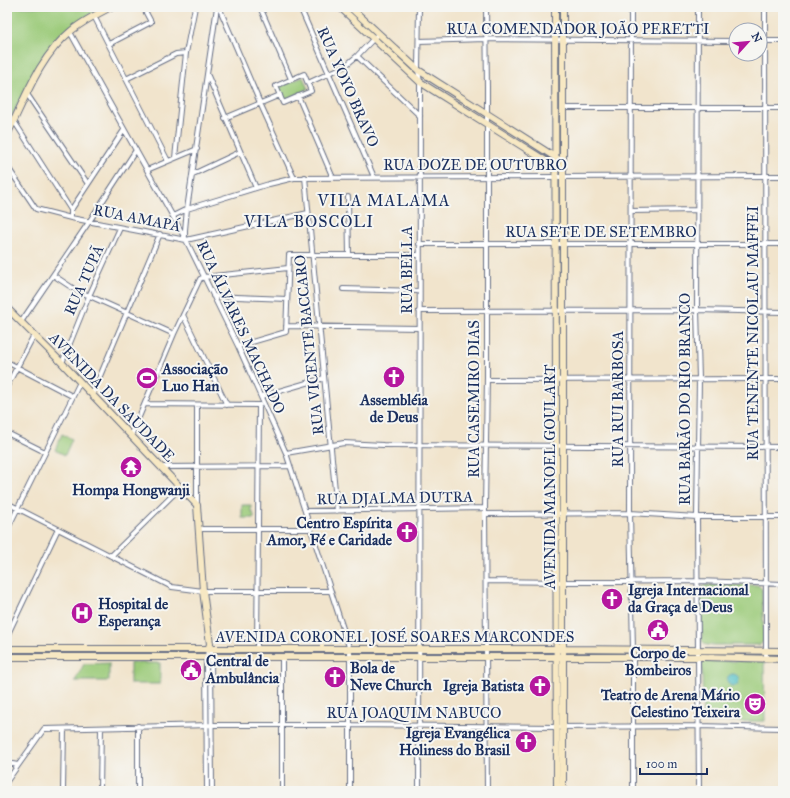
<svg xmlns="http://www.w3.org/2000/svg" width="790" height="798" font-family="'IM FELL Great Primer',serif">
<style>
.green{fill:#9ccb7a;stroke:#5c7d6c}
.water{fill:#50bfc5;stroke:#367792}
.lines{fill:none;stroke-linecap:round;stroke-linejoin:round}
.street-casing{stroke:#666e84;stroke-width:6}
.secondary-casing{stroke:#666e84;stroke-width:8}
.street{stroke:#fff;stroke-width:4}
.secondary{stroke:#f7e8c3;stroke-width:6}
.labels{text-anchor:middle;stroke-width:4;stroke-linejoin:round;paint-order:stroke}
.street-label{font-size:15px;fill:#1b2f5e;stroke:#f6f6f2}
.poi-label{font-size:15px;font-weight:bold;fill:#1b2f5e;stroke:#f6f6f2;text-anchor:start}
.neighbourhood-label{font-size:16px;letter-spacing:1px;fill:#1b2f5e;stroke:#f6f6f2}
</style>
<rect width="100%" height="100%" fill="#f6f6f2"/>
<filter id="ink" filterUnits="userSpaceOnUse"><feTurbulence type="fractalNoise" baseFrequency=".025" numOctaves="2"/><feDisplacementMap in="SourceGraphic" scale="8" xChannelSelector="R" yChannelSelector="G"/><feConvolveMatrix kernelMatrix="1 2 1 2 8 2 1 2 1" color-interpolation-filters="sRGB"/></filter>
<filter id="wash" filterUnits="userSpaceOnUse"><feTurbulence type="fractalNoise" baseFrequency=".012" numOctaves="4" result="noise"/><feDisplacementMap in="SourceGraphic" scale="16" xChannelSelector="R" yChannelSelector="G"/><feGaussianBlur stdDeviation="0.9" result="paint"/><feColorMatrix in="noise" values="0 0 0 0 0 0 0 0 0 0 0 0 0 0 0 0 0 1.4 0 .05"/><feComposite in="paint" operator="in"/></filter>
<g filter="url(#wash)">
<rect width="100%" height="100%" fill="#f1e4cc"/>
<path class="green" d="M7,7H102L67,29L44,55L7,125Z
M303,77L308,89L284,100L278,87Z
M62,434L72,439L65,455L55,450Z
M242,505H251V511L254,515V518H242Z
M705,585H758L762,589L764,641L760,645H706L702,641L701,590Z
M702,661H764L765,721L703,722Z
M109,663V681H75L84,664Z
M130,663H160V684H130Z"/>
<path class="water" d="M727 680a6 6 0 1 1 12 0a6 6 0 1 1-12 0Z"/>
</g>
<g filter="url(#ink)">
<g class="lines">
<g class="street-casing">
<path id="street" d="M219,7L260,103L294,178
M260,7L291,79
M300,7L374,177
M486,7L487,88V376L485,508L487,791
M631,7L630,513L633,650V791
M698,7L697,310L699,379L697,517L699,791
M765,7L766,658
M94,16L168,161
M70,32L186,240L238,346L286,453L350,650V791
M419,41L486,39L736,41
M760,41H783
M109,44L151,22L143,7
M357,56L420,116
M304,74L311,91L283,103L276,86Z
M208,76L256,188
M126,79L176,54L186,53
M308,83L345,66L357,56L378,34
M27,94L88,184
M298,96L333,178
M562,108H783
M225,118L280,95
M14,121L71,210
M175,158L186,53L195,7
M7,166L36,209L71,218L186,240L308,213
M147,170L197,149
M193,174L240,152
M305,177C315,289 326,400 337,511
M348,197L349,255
M631,211L698,210
M173,216L187,209L269,184L294,178L783,176
M71,218V210L124,130
M185,236V230L187,209L217,7
M419,244H783
M53,275L74,289L174,334
M343,289L419,291
M213,296L287,299
M419,311L697,310L783,312
M183,315L227,405
M21,322L89,222L136,150
M286,326L419,328
M238,346L286,332L289,255H419
M7,362L72,396
M62,363L89,296L120,228
M487,380L783,379
M7,386L34,335
M92,395L160,234
M262,396L324,378
M145,404L260,405
M7,433L45,452
M131,436L174,334L200,279L204,277L288,268
M286,453L344,443L383,445L783,447
M161,467L290,466
M7,503L172,587L203,591H331
M197,504V405
M305,511L485,508
M485,514L630,513L697,517H783
M198,529H310
M7,530L80,382
M111,556L180,488
M486,581L564,582L698,581L783,584
M7,636L58,529
M211,650L212,791
M257,650L259,406
M138,726V791
M7,763L18,765
M7,781L44,729L211,725H350L557,727L699,726L783,728
M63,791L64,729
M100,791L101,728
M207,791L206,662L208,650
M282,791V656
M419,791L420,82L418,70L419,7"/>
</g>
<g class="secondary-casing">
<path id="secondary" d="M340,7L420,82L557,168
M350,7L418,70L558,159
M555,7L557,791
M563,7V791
M7,135C25,99 39,57 71,31C83,21 97,14 111,7
M7,308L62,363L197,505L203,591L210,644L208,650
M7,649H564L783,651
M7,657H704L783,659"/>
</g>
<use href="#street" class="street"/>
<use href="#secondary" class="secondary"/>
</g>
</g>
<defs>
<g id="church-disc" transform="scale(1.15)"><circle r="9.5" fill="#b5179e" stroke="#f6f6f2"/><path d="M-1.2-6h2.4v3.5h3.3v2.4h-3.3V6h-2.4V-.1h-3.3v-2.4h3.3Z" fill="#fff"/></g>
<g id="stadium-disc" transform="scale(1.15)"><circle r="9.5" fill="#b5179e" stroke="#f6f6f2"/><path d="M0-5a6.5 5 0 1 0 0 10a6.5 5 0 1 0 0-10ZM-3.5-1.8h7v3.6h-7Z" fill="#fff"/></g>
<g id="temple-disc" transform="scale(1.15)"><circle r="9.5" fill="#b5179e" stroke="#f6f6f2"/><path d="M0-6L5-2H3V0L6.5 2.5H4V6H1.5V3h-3V6H-4V2.5H-6.5L-3 0V-2H-5Z" fill="#fff"/></g>
<g id="hospital-disc" transform="scale(1.15)"><circle r="9.5" fill="#b5179e" stroke="#f6f6f2"/><path d="M-5-5h3v3.5h4V-5h3V5h-3V1.5h-4V5h-3Z" fill="#fff"/></g>
<g id="civic-disc" transform="scale(1.15)"><circle r="9.5" fill="#b5179e" stroke="#f6f6f2"/><path d="M-.6-6.5H3V-4.5H.6V-3L4-1V1h2V6H-6V1h2V-1L-.6-3ZM-1.2 2.5V6h2.4V2.5Z" fill="#fff"/></g>
<g id="theatre-disc" transform="scale(1.15)"><circle r="9.5" fill="#b5179e" stroke="#f6f6f2"/><path d="M-5-5.5Q0-4 5-5.5V0Q5 5 0 6Q-5 5-5 0ZM-3.3-2.5H-1v1.5H-3.3ZM1-2.5H3.3v1.5H1ZM-2.8 1Q0 5.5 2.8 1Z" fill="#fff"/></g>
</defs>
<g fill-rule="evenodd">
<use href="#church-disc" x="394" y="377"/>
<use href="#stadium-disc" x="147" y="378"/>
<use href="#temple-disc" x="131" y="467"/>
<use href="#church-disc" x="407" y="532"/>
<use href="#church-disc" x="612" y="599"/>
<use href="#hospital-disc" x="82" y="613"/>
<use href="#civic-disc" x="658" y="630"/>
<use href="#civic-disc" x="191" y="670"/>
<use href="#church-disc" x="335" y="677"/>
<use href="#church-disc" x="540" y="686"/>
<use href="#theatre-disc" x="755" y="704"/>
<use href="#church-disc" x="526" y="742"/>
</g>
<g class="labels">
<g class="street-label">
<text x="578" y="34">RUA COMENDADOR JOÃO PERETTI</text>
<text transform="translate(348 87) rotate(66)" y="5">RUA YOYO BRAVO</text>
<text x="475" y="170">RUA DOZE DE OUTUBRO</text>
<text transform="translate(137 218) rotate(11)" y="5">RUA AMAPÁ</text>
<text x="601" y="237">RUA SETE DE SETEMBRO</text>
<text transform="translate(407 270) rotate(-90)" y="5">RUA BELLA</text>
<text transform="translate(84 280) rotate(-66)" y="5">RUA TUPÃ</text>
<text transform="translate(241 327) rotate(65)" y="5">RUA ÁLVARES MACHADO</text>
<text transform="translate(753 333) rotate(-90)" y="5">RUA TENENTE NICOLAU MAFFEI</text>
<text transform="translate(309 345) rotate(-96)" y="5">RUA VICENTE BACCARO</text>
<text transform="translate(112 397) rotate(46)" y="5">AVENIDA DA SAUDADE</text>
<text transform="translate(474 399) rotate(-90)" y="5">RUA CASEMIRO DIAS</text>
<text transform="translate(618 399) rotate(-90)" y="5">RUA RUI BARBOSA</text>
<text transform="translate(685 399) rotate(-90)" y="5">RUA BARÃO DO RIO BRANCO</text>
<text transform="translate(550 477) rotate(-90)" y="5">AVENIDA MANOEL GOULART</text>
<text transform="translate(395 498) rotate(-1)" y="5">RUA DJALMA DUTRA</text>
<text x="395" y="642">AVENIDA CORONEL JOSÉ SOARES MARCONDES</text>
<text x="414" y="718">RUA JOAQUIM NABUCO</text>
</g>
<g class="poi-label">
<text x="162" y="374">Associação<tspan x="162" dy="17">Luo Han</tspan></text>
<text x="394" y="405" text-anchor="middle">Assembléia<tspan x="394" dy="17">de Deus</tspan></text>
<text x="131" y="495" text-anchor="middle">Hompa Hongwanji</text>
<text x="392" y="528" text-anchor="end">Centro Espírita<tspan x="392" dy="17">Amor, Fé e Caridade</tspan></text>
<text x="628" y="595">Igreja Internacional<tspan x="628" dy="17">da Graça de Deus</tspan></text>
<text x="98" y="609">Hospital de<tspan x="98" dy="17">Esperança</tspan></text>
<text x="658" y="658" text-anchor="middle">Corpo de<tspan x="658" dy="17">Bombeiros</tspan></text>
<text x="206" y="666">Central de<tspan x="206" dy="17">Ambulância</tspan></text>
<text x="350" y="673">Bola de<tspan x="350" dy="17">Neve Church</tspan></text>
<text x="524" y="691" text-anchor="end">Igreja Batista</text>
<text x="740" y="700" text-anchor="end">Teatro de Arena Mário<tspan x="740" dy="17">Celestino Teixeira</tspan></text>
<text x="510" y="738" text-anchor="end">Igreja Evangélica<tspan x="510" dy="17">Holiness do Brasil</tspan></text>
</g>
<g class="neighbourhood-label">
<text x="384" y="206">VILA MALAMA</text>
<text x="309" y="227">VILA BOSCOLI</text>
</g>
</g>
<rect width="790" height="798" fill="none" stroke="#f6f6f2" stroke-width="24"/>
<g transform="translate(748 42) rotate(63)"><circle r="19" fill="#f6f6f2" stroke="#9ea6b7"/>
<path d="M0-3L7 15L0 10L-7 15Z" fill="#b5179e"/>
<text y="-6" font-size="11" font-weight="bold" text-anchor="middle" fill="#1b2f5e">N</text>
</g>
<path d="M640 768v6h67v-6" fill="none" stroke="#1b2f5e" stroke-width="2"/>
<text x="646" y="768" font-size="12" fill="#1b2f5e" stroke="#f6f6f2" stroke-width="3" paint-order="stroke">100 m</text>
</svg>
